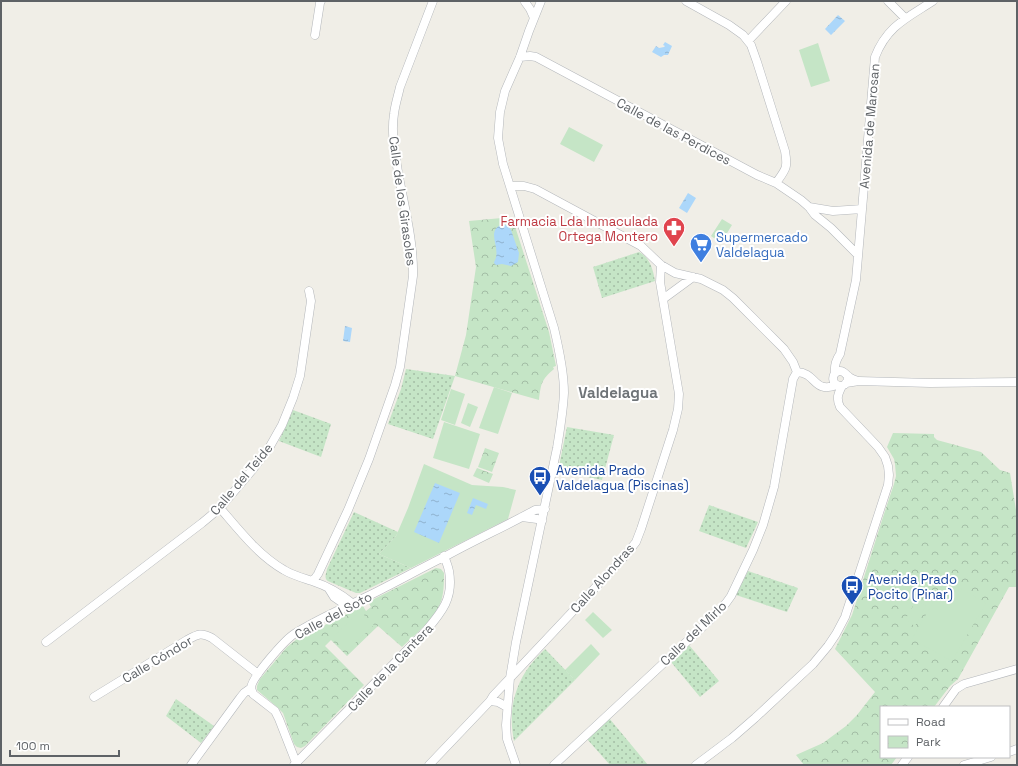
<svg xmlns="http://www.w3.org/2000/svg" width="1018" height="766" font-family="'Space Grotesk',sans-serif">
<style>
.grass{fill:url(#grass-dots)}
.park{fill:url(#park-crowns)}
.pitch{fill:#c5e5c6}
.water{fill:url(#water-ripples)}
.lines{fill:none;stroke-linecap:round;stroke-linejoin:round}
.street-casing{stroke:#b4b7bb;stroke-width:9}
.street{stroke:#fff;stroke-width:8}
.labels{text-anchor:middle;stroke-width:4;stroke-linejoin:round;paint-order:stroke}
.street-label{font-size:13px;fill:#5e6266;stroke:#fff}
.health-label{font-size:13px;fill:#be3a42;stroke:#fff;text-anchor:end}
.shop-label{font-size:13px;fill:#366cbe;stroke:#fff;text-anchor:start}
.transit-label{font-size:13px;fill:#164399;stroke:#fff;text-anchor:start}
.quarter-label{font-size:15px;font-weight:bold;fill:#6f7478;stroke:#fff}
</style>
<defs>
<pattern id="grass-dots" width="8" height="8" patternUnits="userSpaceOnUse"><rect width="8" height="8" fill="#c5e5c6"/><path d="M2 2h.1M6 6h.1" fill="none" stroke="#a3bda5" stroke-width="1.8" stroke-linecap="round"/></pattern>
<pattern id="park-crowns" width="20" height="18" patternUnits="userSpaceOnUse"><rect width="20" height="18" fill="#c5e5c6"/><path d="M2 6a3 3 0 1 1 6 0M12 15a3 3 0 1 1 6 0" fill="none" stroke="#a3bda5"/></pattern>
<pattern id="water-ripples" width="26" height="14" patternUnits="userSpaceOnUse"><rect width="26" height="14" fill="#acd7fa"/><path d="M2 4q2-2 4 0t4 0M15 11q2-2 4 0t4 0" fill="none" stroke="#8fb2ce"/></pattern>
</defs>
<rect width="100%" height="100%" fill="#f0eee7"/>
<path class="grass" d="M639,252C650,258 653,269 655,281L602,298L593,267Z
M406,369L455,376L433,439L388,424L401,389Z
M293,410L331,424L321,457L279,441Z
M567,427L614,435L602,480L558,471Z
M709,505L758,522L746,548L699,531Z
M354,512L398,532L396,536L379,554L411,568L360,593H356L330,582C323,579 326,575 327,569Z
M748,571L798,588L787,612L736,595Z
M689,645L719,681L700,697L671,662Z
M545,649L575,680L514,741C509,716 512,693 526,671C531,663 538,656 545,649Z
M176,699L214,726L201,743L166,716Z
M609,718L648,765H610L587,739Z"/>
<path class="park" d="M512,217L549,332L556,366L553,367L554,369C541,380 541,384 539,400L455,376L466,335L476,267L469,221Z
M893,433L934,434V437L937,440L981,452L1000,470L1010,473L1017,516V587H1009L958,679L950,686L934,707H881V757H897L891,765H804L796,755L823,743L846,726L857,715L875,692L835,649L852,615L883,517L894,484L896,476L895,464L894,459L887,447Z
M485,448L499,453L492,472L478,467Z
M477,468L493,474L489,483L473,476Z
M436,568L441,569L444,573C444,583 444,595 440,604C432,621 416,634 402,647L378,626L347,656L331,640L325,646L364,685L305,746L301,748L297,747L294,744L283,713L277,707L257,690V686L260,679L287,647L297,639L363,606L366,611L371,607L368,602Z"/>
<path class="pitch" d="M818,43L830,81L811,87L799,50Z
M569,127L603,145L594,162L560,144Z
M722,219L732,225L721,243L711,236Z
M494,387L512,393L498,434L479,428Z
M451,389L465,394L455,425L441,420Z
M468,403L478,407L470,427L461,423Z
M444,422L480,434L469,469L433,458Z
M424,464L472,485L503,487L516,490L508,519L411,568L379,554L396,536L408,508Z
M925,572L935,578L924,597L914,591Z
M946,580L986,603L952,661L912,639Z
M916,601L926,606L915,626L905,620Z
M360,611L374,625L347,651L333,637Z
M593,612L612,630L603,638L585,620Z
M591,644L600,654L575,680L565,670Z"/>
<path class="water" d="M838,15L845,21L831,35L825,29Z
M665,42L672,46L668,55H664L661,57L652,52L656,46L659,48L664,47L665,46L663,45Z
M688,193L696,198L687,213L679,208Z
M503,224L508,226L511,230L519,253L518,262L511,266L502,264L496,265L494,263C494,261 496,259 496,257C499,245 486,230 503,224Z
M345,326L352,328L350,342L343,341Z
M435,483L460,493L439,543L414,532Z
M473,498L488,504L486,509L476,505L472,515L467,513Z"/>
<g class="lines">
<g class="street-casing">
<path id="street" d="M686,1L729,25L743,35L751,45L757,62L785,151C788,168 786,169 776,183
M888,1L905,18
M525,2L530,9L534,18
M315,35L320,3L321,1
M748,41L786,1
M520,57L530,56L536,57L757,175L776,183L801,200L809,207L815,215L831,228L858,255
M510,186H524L535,189L641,246L661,265L675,273L701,279L723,290L733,298L784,349L793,362L797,372
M809,207L833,211L862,209
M663,299L693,277
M797,372C817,373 813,394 837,385
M835,373C834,365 836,360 840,354L856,280L875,57C887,26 907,18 933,1
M848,376C848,381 847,385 841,386C832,387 830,373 839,371C844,370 846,375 849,377C852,379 855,380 858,381
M846,383L859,381L930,383L1017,382
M220,508C239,530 258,555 284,570C292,575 303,578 312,581C327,586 341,594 352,603
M522,517L537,519L542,521
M313,581L318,574L348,510L369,459L395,385L400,367L413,276C414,243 404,205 398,172C395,153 391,133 394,114C395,105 398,96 400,87L433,1
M329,589L334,597L347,606
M46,642L202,523L220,508L253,469L269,448L282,425L293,398L300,376L311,301L309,291
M251,688L253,694L275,711L279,719L297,765
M94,697L187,640C198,634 201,632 212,638L258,674
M490,701L498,702L507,707
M943,707L956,689L964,684L1017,669
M1009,752L1017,749
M191,765L240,698L244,693L251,688C251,678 285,640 294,634C322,616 354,604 384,588C404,578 425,566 446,556C475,540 506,526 535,510L545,509
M294,765L424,633C441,613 454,599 449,571C448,566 446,561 444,556
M429,765L490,701L493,696L624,557L636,542L641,529L673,430L678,409L679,394L660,282L661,265
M516,765L507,739L506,725L510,678L516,642L557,448C560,430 563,411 564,393C564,371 559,349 554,328L503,164L498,138L500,112L505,91L520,57L529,31L541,1
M554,765L710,620L726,603L731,596L753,550L763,525L774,487L793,379L797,372
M696,765L732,738L755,718L813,664L828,646L836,634L845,617L888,485L889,475L888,466L885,457L878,447L840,407C836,398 838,394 842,386
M902,765L908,757
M964,765L991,757"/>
</g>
<use href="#street" class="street"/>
</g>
<defs>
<g id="pharmacy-pin" transform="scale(1.15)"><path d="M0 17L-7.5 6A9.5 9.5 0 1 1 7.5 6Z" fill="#e0444e" stroke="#fff"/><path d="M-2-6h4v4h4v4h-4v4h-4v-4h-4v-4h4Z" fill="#fff"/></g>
<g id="supermarket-pin" transform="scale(1.15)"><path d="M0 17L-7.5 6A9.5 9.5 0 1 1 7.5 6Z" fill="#3f7fe0" stroke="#fff"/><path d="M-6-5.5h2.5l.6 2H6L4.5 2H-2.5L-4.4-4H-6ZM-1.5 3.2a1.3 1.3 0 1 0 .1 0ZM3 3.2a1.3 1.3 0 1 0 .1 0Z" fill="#fff"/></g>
<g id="bus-pin" transform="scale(1.15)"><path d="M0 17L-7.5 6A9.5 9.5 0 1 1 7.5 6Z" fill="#1a4fb4" stroke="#fff"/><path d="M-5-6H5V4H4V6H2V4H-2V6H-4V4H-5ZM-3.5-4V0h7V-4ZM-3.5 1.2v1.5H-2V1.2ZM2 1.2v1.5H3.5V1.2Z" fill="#fff"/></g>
</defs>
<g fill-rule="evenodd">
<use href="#pharmacy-pin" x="674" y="228"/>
<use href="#supermarket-pin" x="701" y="244"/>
<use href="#bus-pin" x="540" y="477"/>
<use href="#bus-pin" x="852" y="586"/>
</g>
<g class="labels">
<g class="street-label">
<text transform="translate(869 126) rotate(-85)" y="5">Avenida de Marosan</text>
<text transform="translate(674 131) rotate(28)" y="5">Calle de las Perdices</text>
<text transform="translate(403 201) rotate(82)" y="5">Calle de los Girasoles</text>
<text transform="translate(241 479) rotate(-50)" y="5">Calle del Teide</text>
<text transform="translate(602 578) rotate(-48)" y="5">Calle Alondras</text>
<text transform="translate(333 615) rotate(-28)" y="5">Calle del Soto</text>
<text transform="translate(693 633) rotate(-44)" y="5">Calle del Mirlo</text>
<text transform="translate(157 659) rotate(-31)" y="5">Calle Cóndor</text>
<text transform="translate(390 667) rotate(-46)" y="5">Calle de la Cantera</text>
</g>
<g class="health-label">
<text x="658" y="226">Farmacia Lda Inmaculada<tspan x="658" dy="15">Ortega Montero</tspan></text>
</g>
<g class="shop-label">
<text x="716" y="242">Supermercado<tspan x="716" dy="15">Valdelagua</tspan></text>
</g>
<g class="transit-label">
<text x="556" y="475">Avenida Prado<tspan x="556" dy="15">Valdelagua (Piscinas)</tspan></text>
<text x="868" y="584">Avenida Prado<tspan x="868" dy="15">Pocito (Pinar)</tspan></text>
</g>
<g class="quarter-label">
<text x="618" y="398">Valdelagua</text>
</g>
</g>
<rect width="1018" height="766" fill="none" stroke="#5e6266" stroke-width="4"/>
<rect x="880" y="706" width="130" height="52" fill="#ffffff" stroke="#bfc0c2"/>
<rect x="888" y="719" width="20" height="6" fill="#ffffff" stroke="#bfc0c2"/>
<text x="916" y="726" font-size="12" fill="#5e6266">Road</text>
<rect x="888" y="736" width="20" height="12" fill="url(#park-crowns)" stroke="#bfc0c2"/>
<text x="916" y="746" font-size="12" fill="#5e6266">Park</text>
<path d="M10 750v6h109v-6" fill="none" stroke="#5e6266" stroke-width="2"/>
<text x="16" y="750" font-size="12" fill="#5e6266" stroke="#ffffff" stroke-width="3" paint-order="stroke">100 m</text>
</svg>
